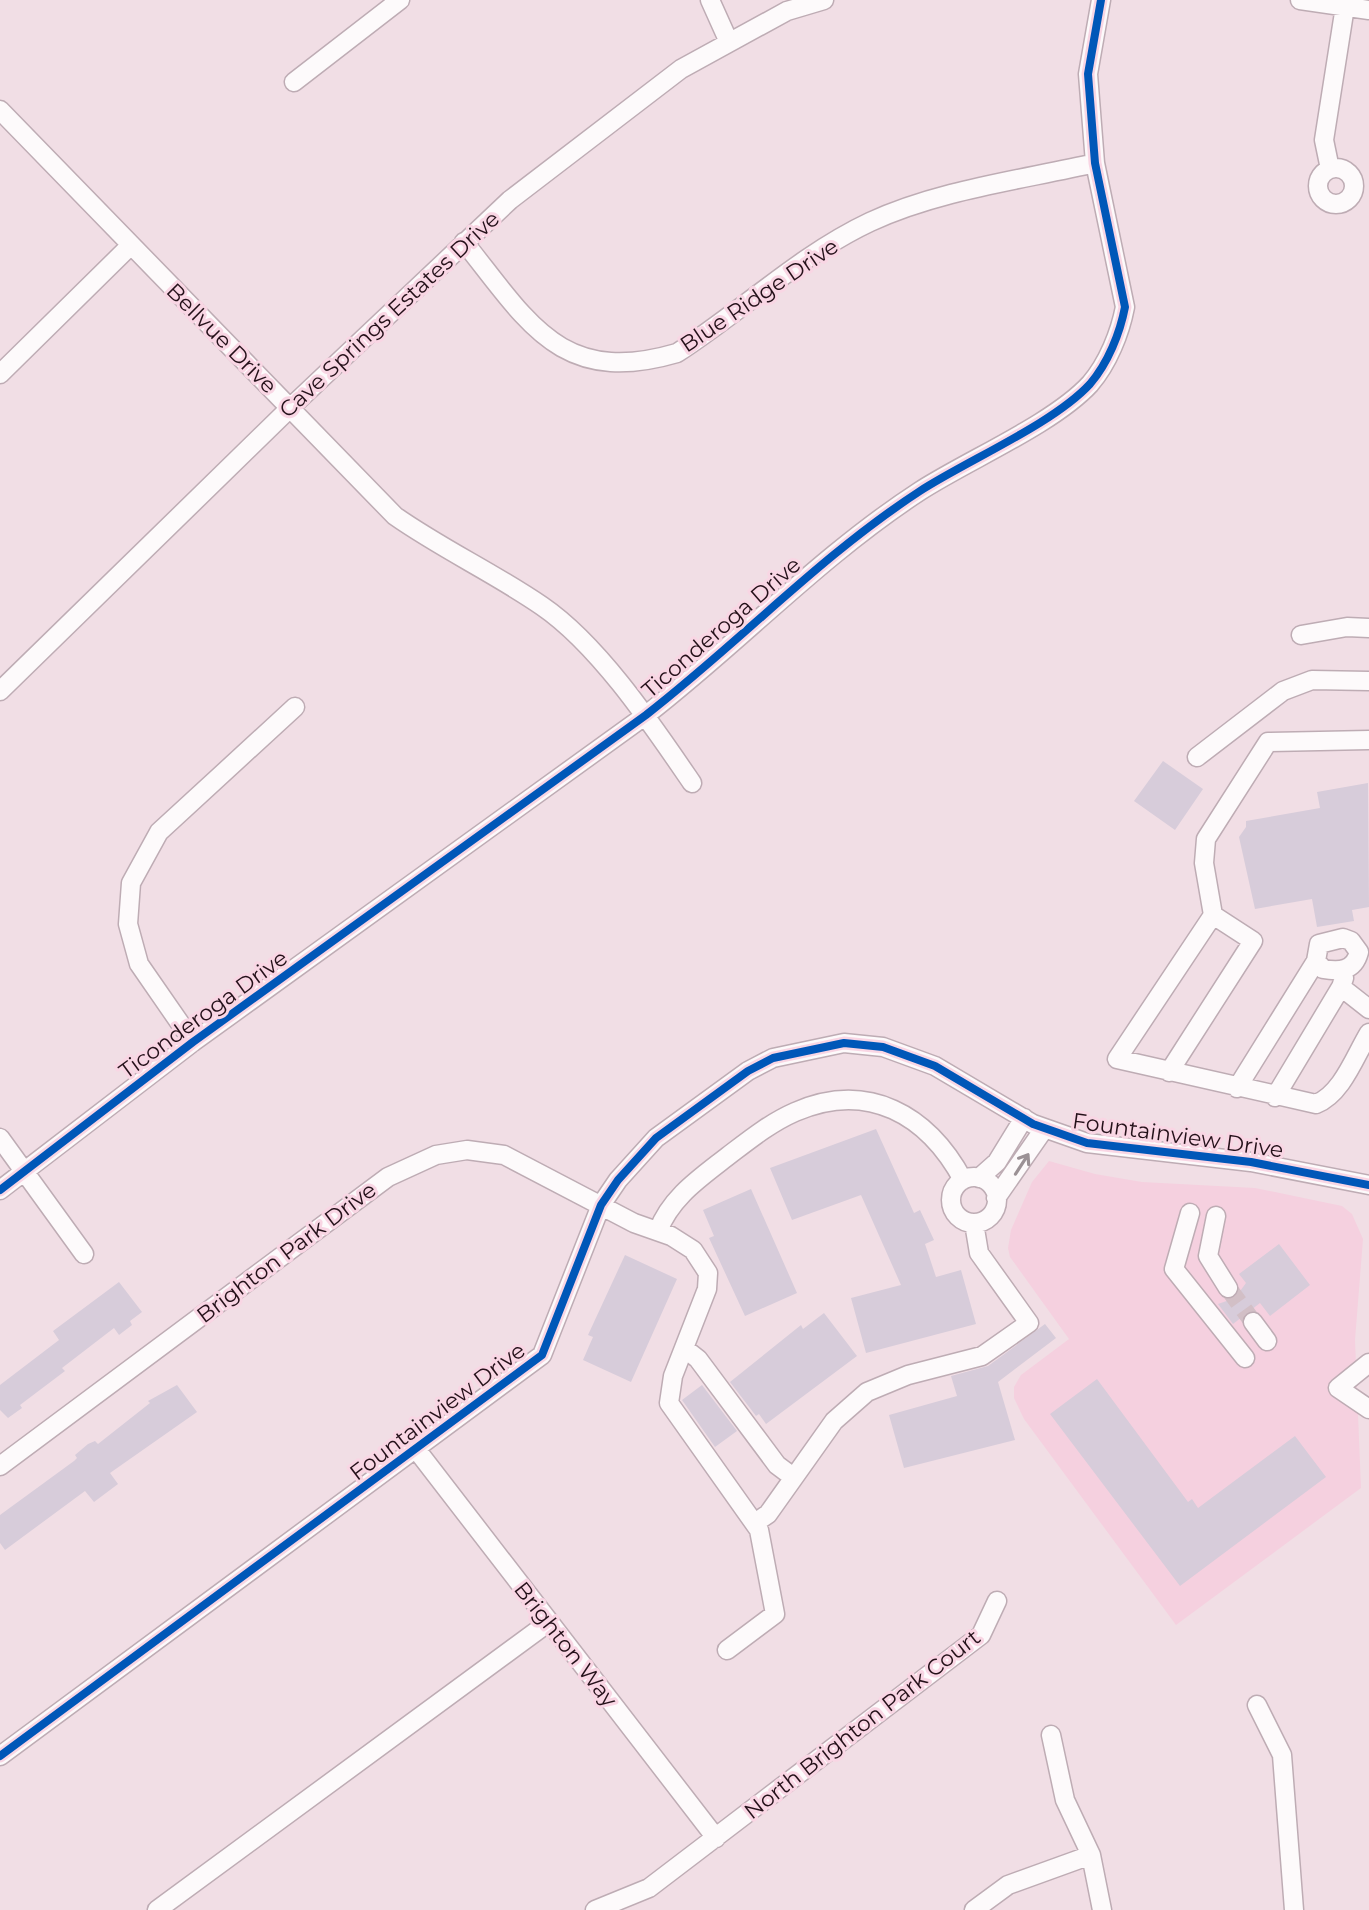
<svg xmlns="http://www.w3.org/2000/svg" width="1369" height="1910" font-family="Montserrat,sans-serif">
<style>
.built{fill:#f5d0df}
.building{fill:#d7ccda}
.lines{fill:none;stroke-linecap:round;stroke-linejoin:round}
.minor-tunnel{stroke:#d2bfc6;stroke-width:18;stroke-dasharray:18 9;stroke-linecap:butt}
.minor-casing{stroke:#beacb4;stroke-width:21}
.minor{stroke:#fdfafb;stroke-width:18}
.cycleway-casing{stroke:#f9d6e4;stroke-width:13}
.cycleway{stroke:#0057b8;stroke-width:8}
.oneway{stroke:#9b9195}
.labels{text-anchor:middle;stroke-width:6;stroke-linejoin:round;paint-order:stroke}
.street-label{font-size:22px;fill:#241019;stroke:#f9d6e4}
</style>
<rect width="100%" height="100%" fill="#f1dee5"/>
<path class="built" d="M1049,1161L1095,1174L1142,1182L1255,1188L1342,1206L1352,1214L1363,1239L1355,1340L1361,1488L1176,1625L1024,1419L1014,1398V1387L1021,1375L1069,1339L1010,1257L1008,1248L1011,1230L1032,1182Z"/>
<path class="building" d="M1163,761L1203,789L1175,830L1134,801Z
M1368,783L1369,907L1352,910L1354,921L1317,927L1312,899L1255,909L1239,837L1246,827V821L1320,808L1317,792Z
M876,1129L914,1213L920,1210L934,1240L925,1244L936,1277L961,1270L976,1324L866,1353L851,1298L901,1285L861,1195L792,1220L770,1168Z
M751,1189L797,1293L745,1316L709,1238L714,1236L703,1210Z
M1279,1244L1310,1285L1270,1316L1260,1303L1233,1324L1218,1304L1235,1298L1246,1283L1239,1274Z
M625,1255L677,1279L631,1382L583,1360L593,1337L588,1335Z
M119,1282L142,1312L130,1321L132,1325L119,1335L114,1328L62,1368L65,1371L20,1405L22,1408L8,1418L0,1410V1385L59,1340L53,1331Z
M824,1313L857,1356L766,1424L759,1414L756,1416L730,1382L801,1325L803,1329Z
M1045,1324L1056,1338L998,1382L1015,1440L904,1468L889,1415L957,1396L951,1376L988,1366Z
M1097,1379L1188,1502L1192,1499L1198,1508L1295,1436L1326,1477L1180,1586L1050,1414Z
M177,1385L197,1412L110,1473L118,1484L94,1502L85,1491L5,1550L0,1543V1515L74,1461L77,1458L75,1455L88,1444L95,1441L98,1444L150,1403L148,1401Z
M702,1385L737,1431L715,1447L682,1400Z"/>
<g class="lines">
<path class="minor-tunnel" d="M1228,1288L1253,1322"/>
<g class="minor-casing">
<path id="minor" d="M710,0L728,40
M1300,0L1369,10
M294,82L400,0
M0,110L395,516C442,549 494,573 542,606C599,645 653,726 692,783
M1318 186a18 18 0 1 1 36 0a18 18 0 1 1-36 0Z
M1330,169L1324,140L1346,0
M464,242C529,323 561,387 677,353C742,311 800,255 870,222C939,190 1021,180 1095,163
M0,374L130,246
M1301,635L1347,627L1369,628
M0,691L290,408L510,200L681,69L787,11L824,0
M1369,740L1268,742L1206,839L1204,863L1213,915L1117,1059L1316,1104C1342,1094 1355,1056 1369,1033
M1197,757L1283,691L1312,680L1369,681
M1343,938L1351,941L1359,952C1354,971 1340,972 1323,969L1316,961L1319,944Z
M1344,978L1341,987L1369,1009
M193,1042L139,964L128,924L131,883L159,832L295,707
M1169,1072L1253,941L1213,915
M1237,1088L1316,961
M1275,1097L1341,987
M0,1138L84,1254
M951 1200a23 23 0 1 1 46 0a23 23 0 1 1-46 0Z
M979,1178L997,1162L1024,1118
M0,1190L193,1042L646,715C739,643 820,556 920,491C968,460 1053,424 1090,384C1108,363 1120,333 1125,307L1095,163L1088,74L1101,0
M996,1198L1044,1129
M1190,1213L1174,1269L1245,1358
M1216,1216L1208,1256L1228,1288
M658,1231C671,1197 700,1178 728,1156C749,1140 770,1123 795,1112C868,1080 928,1115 963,1180
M1253,1322L1267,1341
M684,1348L698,1359L777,1465L793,1477
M1369,1363L1338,1388L1369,1409
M416,1449L716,1838
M0,1466L388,1177L436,1155L467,1150L504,1155L634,1223L671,1236L693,1250L708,1273L707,1289L673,1376L669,1403L759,1530L775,1614L727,1650
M755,1523L768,1514L834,1421L867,1392L908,1375L982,1356L1029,1323L979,1253L974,1223
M1257,1705L1282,1755L1294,1910
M1051,1735L1065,1800L1091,1855L1102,1910
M0,1756L542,1355L601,1205L618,1180L656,1138L748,1071L773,1058L844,1043L883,1047L935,1066L1033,1124L1087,1143L1251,1162L1369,1185
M157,1910L549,1622
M595,1910L649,1888L981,1635L997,1601
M974,1910L1008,1885L1091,1855"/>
</g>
<use href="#minor" class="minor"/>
<g class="cycleway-casing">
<path id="cycleway" d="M0,1190L193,1042L646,715C739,643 820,556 920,491C968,460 1053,424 1090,384C1108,363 1120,333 1125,307L1095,163L1088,74L1101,0
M0,1756L542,1355L601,1205L618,1180L656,1138L748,1071L773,1058L844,1043L883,1047L935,1066L1033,1124L1087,1143L1251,1162L1369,1185"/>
</g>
<use href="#cycleway" class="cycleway"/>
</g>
<defs><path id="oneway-shaft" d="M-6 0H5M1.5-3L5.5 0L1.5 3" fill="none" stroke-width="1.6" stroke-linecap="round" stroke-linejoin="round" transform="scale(2)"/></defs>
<use class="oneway" href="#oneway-shaft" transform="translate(1022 1164) rotate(-57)"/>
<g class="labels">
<g class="street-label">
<text transform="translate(759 295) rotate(-34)" y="8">Blue Ridge Drive</text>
<text transform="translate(389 314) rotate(-43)" y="8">Cave Springs Estates Drive</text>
<text transform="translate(222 338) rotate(45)" y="8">Bellvue Drive</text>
<text transform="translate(721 627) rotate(-41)" y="8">Ticonderoga Drive</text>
<text transform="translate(203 1014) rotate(-36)" y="8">Ticonderoga Drive</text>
<text transform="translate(1178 1135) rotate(8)" y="8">Fountainview Drive</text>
<text transform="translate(286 1252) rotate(-37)" y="8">Brighton Park Drive</text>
<text transform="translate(437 1411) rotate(-37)" y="8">Fountainview Drive</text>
<text transform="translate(566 1644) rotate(52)" y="8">Brighton Way</text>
<text transform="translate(862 1724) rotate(-38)" y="8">North Brighton Park Court</text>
</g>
</g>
</svg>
